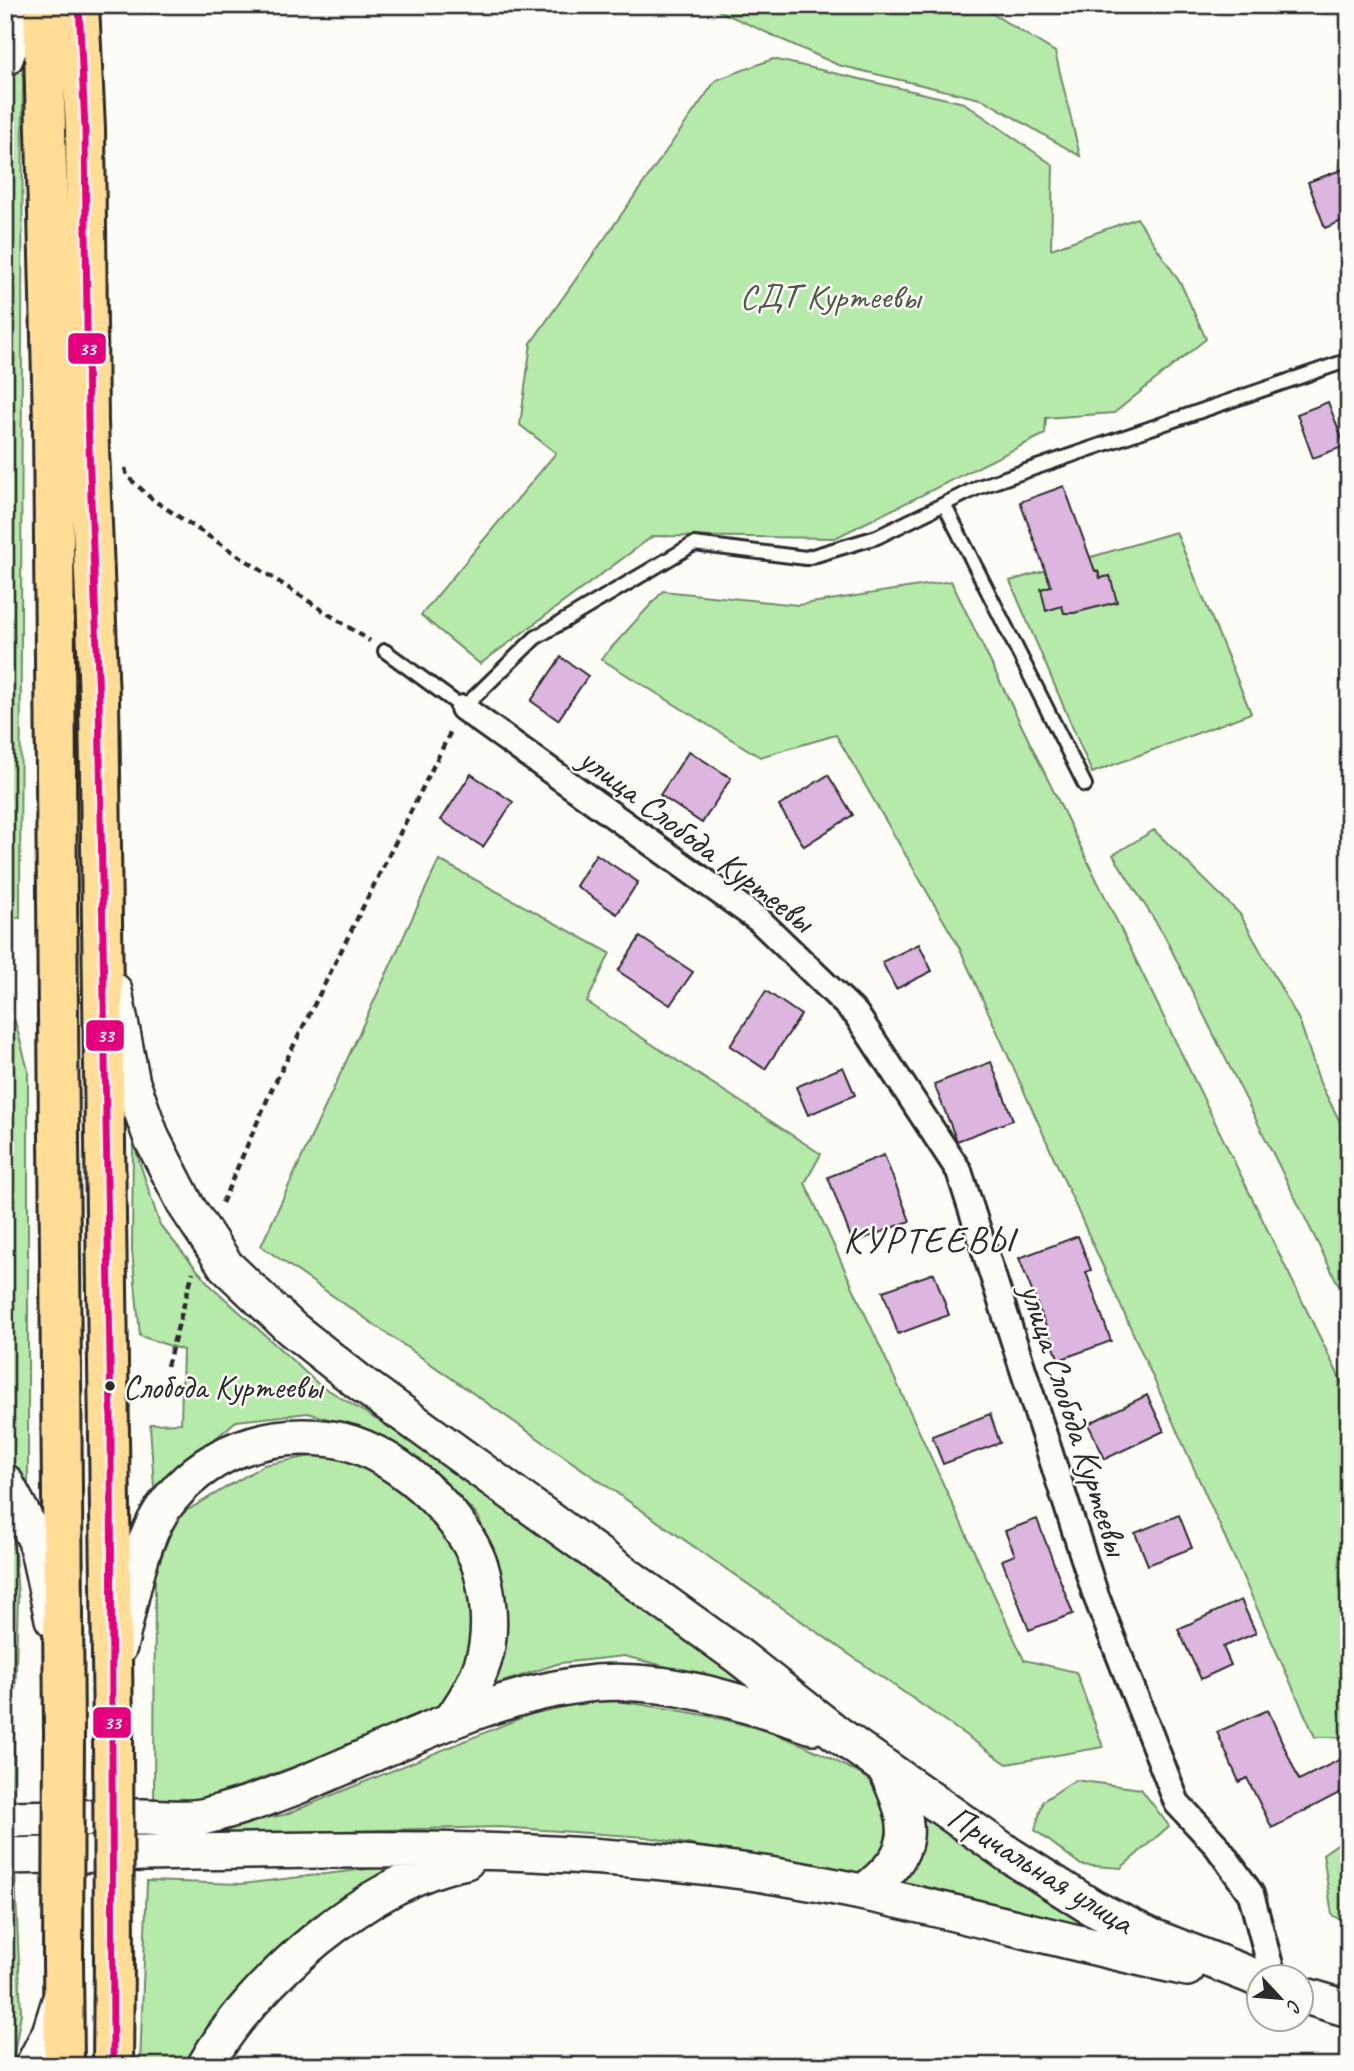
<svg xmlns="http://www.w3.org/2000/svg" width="1354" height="2071" font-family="Caveat,sans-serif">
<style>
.green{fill:#b6eaab;stroke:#708a6b;stroke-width:2}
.building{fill:#dcb6df;stroke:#2b2b2b;stroke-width:2}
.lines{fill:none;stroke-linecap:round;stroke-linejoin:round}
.lane-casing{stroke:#2b2b2b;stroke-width:18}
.street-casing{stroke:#2b2b2b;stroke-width:30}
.secondary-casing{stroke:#2b2b2b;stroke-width:40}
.highway-casing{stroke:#2b2b2b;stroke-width:44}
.path{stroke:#2b2b2b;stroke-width:4.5;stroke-dasharray:7 5;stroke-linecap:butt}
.lane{stroke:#fdfcf7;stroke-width:12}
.street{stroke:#fdfcf7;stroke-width:24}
.secondary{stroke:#fdfcf7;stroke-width:35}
.highway{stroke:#ffdd96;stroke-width:38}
.highway-bridge-casing{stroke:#2b2b2b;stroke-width:44;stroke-linecap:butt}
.highway-bridge{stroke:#ffdd96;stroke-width:38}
.bus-1-casing{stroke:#fdfcf7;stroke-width:12}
.bus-1{stroke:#e5007d;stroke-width:7}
.bus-dot{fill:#2b2b2b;stroke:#fdfcf7;stroke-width:2.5}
.labels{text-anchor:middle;stroke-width:5;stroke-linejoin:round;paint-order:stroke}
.bus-label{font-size:33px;fill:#2b2b2b;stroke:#fdfcf7;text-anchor:start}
.park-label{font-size:35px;fill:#4e5b4b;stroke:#fdfcf7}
.street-label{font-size:35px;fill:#2b2b2b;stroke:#fdfcf7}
.neighbourhood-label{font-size:37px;letter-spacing:2px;fill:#2b2b2b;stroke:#fdfcf7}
.line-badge{stroke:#fdfcf7;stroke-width:2.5}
.badge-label{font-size:19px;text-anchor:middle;font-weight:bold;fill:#fff}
</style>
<rect width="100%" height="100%" fill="#fdfcf7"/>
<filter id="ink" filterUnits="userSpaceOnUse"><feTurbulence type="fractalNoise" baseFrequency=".0143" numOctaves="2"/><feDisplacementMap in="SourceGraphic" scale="14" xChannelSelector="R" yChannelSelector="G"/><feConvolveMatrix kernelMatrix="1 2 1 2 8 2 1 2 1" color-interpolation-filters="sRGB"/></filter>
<g filter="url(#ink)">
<path class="green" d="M706,5H978L1055,52L1080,156L984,100L838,65Z
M23,47L20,918L5,916V87Z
M773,59L964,103L1053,165L1051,249L1137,218L1181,284L1206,339L1114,413L1046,418L1045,434L835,538L653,536L480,664L421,615L556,453L520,425L531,343L716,80Z
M1176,532L1251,713L1092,773L1010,581Z
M951,581L1349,1397V1737H1315L959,947L836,735L760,757L601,659L663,591L798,605Z
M1154,830L1240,914L1300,1022L1320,1083L1349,1139V1306L1164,935L1113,855Z
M439,860L610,953L587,1002L821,1154L805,1183L1024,1660L1076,1672L1103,1747L1007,1764L261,1246Z
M5,1014L15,1021L28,1070V1495L5,1456Z
M133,1142L160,1225L209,1284L317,1383L400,1434L769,1692L624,1656L560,1663L493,1685L507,1633L499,1568L478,1516L453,1491L363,1429L308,1413L236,1421L193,1458L155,1504L150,1424L181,1423L183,1350L140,1336L132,1250Z
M317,1455L372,1466L411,1494L443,1528L463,1567L475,1619L468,1664L448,1702L409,1725L201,1800L154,1803L155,1575L176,1517L264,1465Z
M5,1524L15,1554L18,1597L12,1807H5Z
M602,1699C689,1711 770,1722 847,1767C856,1772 872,1778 878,1787C885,1798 887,1809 887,1822C886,1848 879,1859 857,1873L646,1837L499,1827L153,1836L284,1815L540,1710Z
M1075,1780L1141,1789L1169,1826L1121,1868L1081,1865L1035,1830L1043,1801Z
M925,1818L1054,1903L1140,1946L902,1888Z
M1349,1836V1925L1332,1915L1323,1854Z
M409,1864L314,1916L260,1966L210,2021L187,2066H140L147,1881L242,1884Z
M5,1871H15L21,2013L12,2066H5Z"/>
<path class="building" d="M1349,167V218L1325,228L1308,182Z
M1328,402L1345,446L1313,458L1297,414Z
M1064,486L1095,571H1098L1100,578L1110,576L1117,602L1074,613H1064L1062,606L1046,611L1041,589L1051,586L1020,502Z
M561,657L588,676L558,720L531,701Z
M689,751L731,778L702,823L660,795Z
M471,774L513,802L483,847L441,820Z
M828,775L853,815L804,846L779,806Z
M596,854L638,882L617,914L576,886Z
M640,937L693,972L670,1005L618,971Z
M919,944L932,971L896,989L882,962Z
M766,991L801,1015L765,1069L730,1046Z
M991,1062L1013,1120L957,1141L934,1084Z
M843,1067L855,1095L808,1115L796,1087Z
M884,1155L910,1221L853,1243L828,1177Z
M1078,1236L1091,1270L1086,1272L1111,1341L1059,1360L1019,1258Z
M934,1273L949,1315L898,1334L883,1291Z
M1147,1395L1164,1431L1105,1459L1088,1424Z
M990,1414L1000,1443L943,1464L932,1436Z
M1179,1515L1192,1548L1148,1565L1135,1533Z
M1037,1519L1073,1614L1029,1630L1002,1560L1015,1555L1005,1531Z
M1241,1600L1256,1633L1223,1647L1231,1665L1201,1679L1178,1629Z
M1268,1710L1299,1780L1349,1755V1788L1272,1828L1247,1778L1239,1782L1217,1732Z"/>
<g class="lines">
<g class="lane-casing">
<path id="lane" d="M944,504L1085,785
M385,651L463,708L535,638L694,544L806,558L877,537L979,487L1349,360"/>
</g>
<g class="street-casing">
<path id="street" d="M463,708L759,920L856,1014L959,1171L1096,1596L1177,1803L1217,1846L1251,1894L1273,1976"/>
</g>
<g class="secondary-casing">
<path id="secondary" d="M5,58L25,5
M114,991L132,1083L152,1139L187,1207L226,1266L291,1328L359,1382L737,1655L836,1733L1011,1856L1093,1908L1150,1936L1260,1979
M5,1482L36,1540L53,1619
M119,1647C131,1602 137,1546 164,1507C204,1452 267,1430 332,1439C389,1446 462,1512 480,1566C487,1588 491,1621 487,1645C483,1673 467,1699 451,1721
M5,1819C51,1818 97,1818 143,1817C163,1817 187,1821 206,1816C339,1784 457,1696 596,1683C669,1677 744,1703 813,1726
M5,1856C251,1852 498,1838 742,1871C893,1892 1039,1937 1187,1968
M864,1892C917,1851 913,1827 886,1769
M1302,1995L1349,2009
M33,2066L50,2033L60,2001
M205,2066C252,1982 370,1879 466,1861"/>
</g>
<g class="highway-casing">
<path id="highway" d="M43,5L53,421L64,1732
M79,5L85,128L88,423L99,699L113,1732
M63,1961L64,2066
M113,2066L114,1961"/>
</g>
<path class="path" d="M125,468L127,476L153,500L370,641
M222,1203L271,1091L452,729
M167,1366L193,1272"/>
<use href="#lane" class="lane"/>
<use href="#street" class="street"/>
<use href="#secondary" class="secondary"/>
<use href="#highway" class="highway"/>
<g class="highway-bridge-casing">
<path id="highway-bridge" d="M113,1732L114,1961
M63,1961L64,1732"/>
</g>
<use href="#highway-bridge" class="highway-bridge"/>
<g class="bus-1-casing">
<path id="bus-1" d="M79,5L85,128L88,423L99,699L111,1418L113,2066"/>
</g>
<use href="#bus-1" class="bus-1"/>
</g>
</g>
<circle class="bus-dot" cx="110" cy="1386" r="6"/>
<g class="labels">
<g class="bus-label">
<text x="123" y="1398">Слобода Куртеевы</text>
</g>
<g class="park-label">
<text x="830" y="308">СДТ Куртеевы</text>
</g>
<g class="street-label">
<text transform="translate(697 839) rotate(37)" y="12">улица Слобода Куртеевы</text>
<text transform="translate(1075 1419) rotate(72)" y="12">улица Слобода Куртеевы</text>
<text transform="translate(1041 1869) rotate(32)" y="12">Причальная улица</text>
</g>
<g class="neighbourhood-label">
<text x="929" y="1252">КУРТЕЕВЫ</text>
</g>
</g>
<g class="line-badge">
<rect x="67" y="332" width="40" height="33" rx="7" fill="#e5007d"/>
<rect x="85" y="1019" width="40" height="33" rx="7" fill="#e5007d"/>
<rect x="92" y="1706" width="40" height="33" rx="7" fill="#e5007d"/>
</g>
<g class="badge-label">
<text x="87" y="355">33</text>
<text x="105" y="1042">33</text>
<text x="112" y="1729">33</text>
</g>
<rect width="1354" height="2071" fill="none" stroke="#fdfcf7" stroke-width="28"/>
<rect x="14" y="14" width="1326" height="2043" fill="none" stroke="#2b2b2b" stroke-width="2.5" filter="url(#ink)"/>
<g transform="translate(1280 1998) rotate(116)"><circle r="33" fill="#fdfcf7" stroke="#a9a8a5" stroke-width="2"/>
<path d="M0-5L12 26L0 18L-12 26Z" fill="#2b2b2b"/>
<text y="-10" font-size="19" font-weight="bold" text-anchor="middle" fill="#2b2b2b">С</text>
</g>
</svg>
